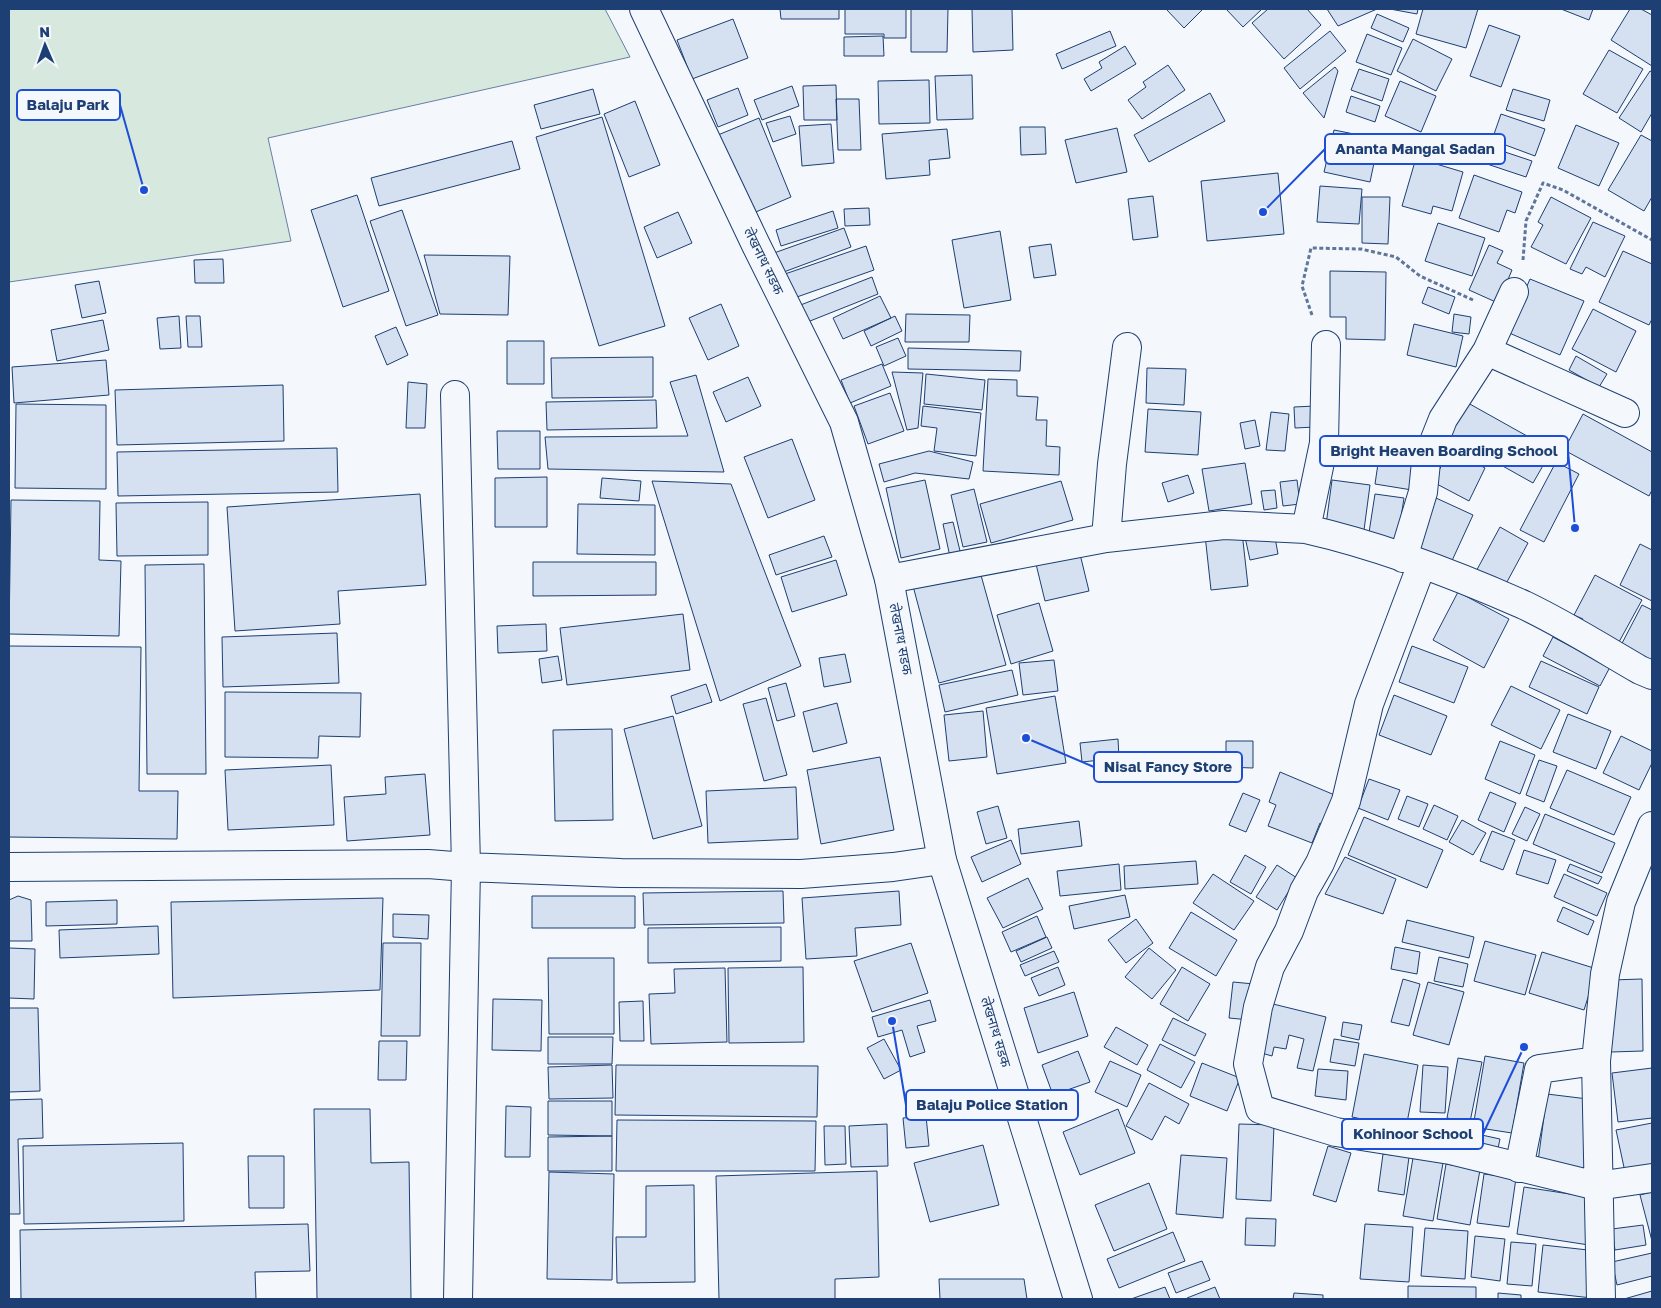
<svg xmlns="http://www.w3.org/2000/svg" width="1661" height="1308" font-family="'Golos Text','Noto Sans Devanagari',sans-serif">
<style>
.green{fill:#d7e8df;stroke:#687fa3}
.building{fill:#d5e0f0;stroke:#1d3f73}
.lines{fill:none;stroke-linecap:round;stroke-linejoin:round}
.minor-casing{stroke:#1d3f73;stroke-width:30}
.major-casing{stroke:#1d3f73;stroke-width:30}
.path{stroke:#5e769c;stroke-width:3;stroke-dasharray:4 2.5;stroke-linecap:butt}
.minor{stroke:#f4f7fb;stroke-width:28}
.major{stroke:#f4f7fb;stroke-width:28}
.labels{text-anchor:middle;stroke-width:4;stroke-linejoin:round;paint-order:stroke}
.street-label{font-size:14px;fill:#1d3f73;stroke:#f4f7fb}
.leader{fill:none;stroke:#1d4ed8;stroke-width:2}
.callout-dot{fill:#1d4ed8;stroke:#f4f7fb;stroke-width:2}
.callout{fill:#f4f7fb;stroke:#1d4ed8;stroke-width:2}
.callout-label{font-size:15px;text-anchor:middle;font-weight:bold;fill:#1d3f73}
</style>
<rect width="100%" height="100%" fill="#f4f7fb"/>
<path class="green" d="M9,9H605L630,57L268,138L291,241L9,282Z"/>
<path class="building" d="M780,9H839V19H781Z
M845,9H906V38H884V34H845Z
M911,9H948L947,52H911Z
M972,9H1012L1013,50L973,52Z
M1166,9H1203L1184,28Z
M1226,9H1262L1243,27Z
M1268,9H1307L1321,25L1284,59L1252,23Z
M1327,9H1377L1338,26Z
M1390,9H1418L1417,14Z
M1423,9H1478L1466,48L1416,34Z
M1561,9H1593L1589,20Z
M1630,9H1641L1652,15V66L1611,40Z
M1377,14L1409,28L1403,42L1371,28Z
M733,19L748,58L692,79L677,40Z
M1489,25L1520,36L1501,87L1470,76Z
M1110,31L1116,46L1062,69L1056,54Z
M1330,31L1346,51L1300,89L1284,68Z
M1367,34L1402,48L1391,75L1356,62Z
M883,36L884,56H844V37Z
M1413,39L1452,59L1436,91L1397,71Z
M1125,46L1136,64L1091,91L1084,79L1102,68L1099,62Z
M1609,50L1643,69L1617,113L1583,94Z
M1168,65L1185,90L1142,119L1128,100L1146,87L1143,82Z
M1335,67L1338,71L1324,118L1303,93Z
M1359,69L1389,79L1382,101L1351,90Z
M1650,71L1652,72V113L1641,132L1619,118Z
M972,75L973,119L937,120L935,76Z
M929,80L930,123L879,124L878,81Z
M1400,81L1436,96L1421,132L1385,116Z
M836,85L837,120H804L803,86Z
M792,86L799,106L762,120L754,100Z
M738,88L748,115L718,127L707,100Z
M593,89L600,114L541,129L534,105Z
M1513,89L1550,100L1544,121L1506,110Z
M1210,93L1225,121L1149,162L1134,135Z
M1351,96L1380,106L1375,122L1346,112Z
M836,99H859L861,150H838Z
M635,101L660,165L629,177L604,114Z
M1501,114L1545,129L1535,156L1492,140Z
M790,116L796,134L773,142L766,123Z
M602,117L665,326L599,346L536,137Z
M759,118L791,197L751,214L718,135Z
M831,124L834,163L802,166L799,126Z
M1576,125L1619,143L1599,186L1558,168Z
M1020,127H1045L1046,154L1021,155Z
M1117,128L1127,172L1076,183L1065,140Z
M947,129L950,158L929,160L930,175L886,179L882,134Z
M1334,130L1379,139L1370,182L1324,172Z
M1641,135L1652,141V197L1644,211L1608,190Z
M512,141L520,169L379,206L371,178Z
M1487,146L1532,161L1526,177L1481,162Z
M1416,158L1463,172L1452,211L1433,206L1431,214L1402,206Z
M1278,173L1284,234L1207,241L1201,181Z
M1474,175L1522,192L1515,213L1507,210L1499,232L1459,218Z
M1320,186L1362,189L1359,224L1317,222Z
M357,195L389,291L343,307L311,210Z
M1153,196L1158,237L1133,240L1128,199Z
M1362,197H1390L1388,244L1362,243Z
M1551,197L1591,218L1566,264L1531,247L1543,225L1538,222Z
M869,208L870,225L845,226L844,209Z
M402,210L438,315L406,326L370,221Z
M833,211L838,228L781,246L776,230Z
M678,212L692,243L657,258L644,227Z
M1593,222L1625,236L1605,277L1586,267L1582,274L1570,269Z
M1438,223L1485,238L1472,276L1425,261Z
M844,228L851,247L781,273L774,253Z
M1000,231L1011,300L964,308L952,240Z
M1051,244L1056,275L1034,278L1029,247Z
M1489,245L1503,251L1497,263L1512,270L1498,303L1469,290Z
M866,246L874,270L794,298L785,274Z
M1623,251L1652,264V319L1649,325L1599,302Z
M424,255L510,256L508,315L440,314Z
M223,259L224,283H195L194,260Z
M1330,271L1386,272L1385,340L1346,339V317H1330Z
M872,277L878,294L805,323L798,306Z
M1530,279L1584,301L1560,355L1507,332Z
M99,281L106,313L82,318L75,285Z
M1428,287L1455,297L1449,314L1422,303Z
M880,296L891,318L843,339L833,318Z
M721,304L739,346L708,360L689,318Z
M1593,309L1636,331L1616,372L1572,349Z
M906,314L970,315L969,342H905Z
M1454,314L1471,317L1469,334L1452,332Z
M179,316L181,348L160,349L157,318Z
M186,316H200L202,347H188Z
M895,316L902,331L871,346L864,331Z
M103,320L109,350L57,361L51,330Z
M1414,324L1463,336L1456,367L1407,355Z
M396,327L408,355L387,365L375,336Z
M898,338L906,356L884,366L876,347Z
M507,341H544V384H507Z
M908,348L1021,351L1020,371L908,369Z
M1576,356L1607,374L1599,387L1569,370Z
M653,357V397L552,398L551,358Z
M106,360L109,395L14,403L12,367Z
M882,364L891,386L850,403L841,380Z
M1147,368L1186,369L1184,405L1146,403Z
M892,372L923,373L918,428L907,430Z
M926,374L985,380L982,410L924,404Z
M696,375L724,472L548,469L545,437L688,436L670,382Z
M748,377L761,406L726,422L713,392Z
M988,379L1017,380V396L1038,397L1036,420H1047L1046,446L1060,447L1059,475L983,471Z
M408,382L427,384L425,428H406Z
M283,385L284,441L117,445L115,390Z
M890,393L904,431L868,444L854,406Z
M656,400L657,428L547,430L546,402Z
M1468,403L1552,450L1533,483L1449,436Z
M16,404L106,405V489L15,488Z
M923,406L981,413L976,456L934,451L937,428L921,426Z
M1315,406L1316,427L1295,428L1294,407Z
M1148,409L1201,412L1198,455L1145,452Z
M1271,412L1289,414L1285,451L1266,450Z
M1583,414L1652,452V490L1649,496L1564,450Z
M1255,420L1260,446L1245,449L1240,423Z
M497,431H540V469H498Z
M792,439L815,500L768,518L744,457Z
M337,448L338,492L118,496L117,452Z
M1450,449L1485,468L1469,501L1433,482Z
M1380,450L1417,455L1412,490L1375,484Z
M929,451L973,462L969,479L915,473L884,482L879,464Z
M1556,462L1579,474L1544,542L1520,530Z
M1245,463L1252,504L1209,511L1202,469Z
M1188,475L1194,493L1168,502L1162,483Z
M547,477V527H495V478Z
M602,478L641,481L639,501L600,498Z
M925,480L940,549L901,558L886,488Z
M1297,480L1300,504L1283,506L1280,482Z
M1332,480L1370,485L1364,530L1326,525Z
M652,481L731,484L801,666L720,701Z
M1061,481L1073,520L991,543L980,504Z
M974,489L987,542L963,547L951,495Z
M1275,490L1277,508L1264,510L1261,491Z
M420,494L426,585L338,591L340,624L235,631L227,507Z
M1375,494L1404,498L1397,543L1368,539Z
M1436,498L1473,515L1450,565L1412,549Z
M11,500L100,501L99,560L121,561L119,636L9,634Z
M208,502V555L117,556L116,503Z
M578,504L655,505V555L577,554Z
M953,522L961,555L950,557L943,524Z
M1500,527L1528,543L1501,593L1473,577Z
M1242,532L1248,586L1211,590L1205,535Z
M1274,532L1278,554L1250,560L1245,537Z
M824,536L832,557L776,575L769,555Z
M1640,544L1652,550V601L1620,585Z
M1079,550L1089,591L1045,601L1035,560Z
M836,560L847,595L792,612L781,577Z
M533,562H656V595L533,596Z
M204,564L206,774H147L145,565Z
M979,568L1006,665L939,683L913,586Z
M1595,575L1642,600L1614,651L1576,631L1583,619L1574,615Z
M1458,592L1509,619L1484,668L1433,640Z
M1039,603L1053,651L1011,664L997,615Z
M1642,605L1652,610V667L1619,649Z
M683,614L690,670L567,685L560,628Z
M546,624L547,651L498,653L497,626Z
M337,633L339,683L223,687L222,637Z
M1553,637L1610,667L1600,686L1543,656Z
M9,646L141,647L139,791H178L177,839L9,837Z
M1412,646L1468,667L1454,703L1399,682Z
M845,654L851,682L824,687L819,658Z
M558,656L562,680L542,683L539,659Z
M1054,660L1058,691L1023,695L1019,663Z
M1541,661L1599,687L1587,714L1529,687Z
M1012,670L1018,695L945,712L939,685Z
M786,683L795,716L777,721L768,688Z
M706,684L712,702L676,714L671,696Z
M1511,686L1560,710L1541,749L1491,725Z
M225,692L361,693L360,737L319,736L318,758L225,757Z
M1394,695L1447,716L1431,755L1379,735Z
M1055,696L1066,763L997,774L986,708Z
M766,698L787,775L764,781L743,704Z
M837,703L847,743L813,752L803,712Z
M983,711L987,757L949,761L944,715Z
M1568,714L1611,731L1596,769L1553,752Z
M673,716L702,826L653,839L624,729Z
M612,729L613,820L555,821L553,730Z
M1621,736L1652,751V763L1639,790L1603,773Z
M1118,739L1119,758L1082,762L1080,743Z
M1226,741H1253V768L1226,767Z
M1500,741L1535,755L1520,794L1485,779Z
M880,757L894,830L821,844L807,770Z
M1539,760L1557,766L1544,802L1526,795Z
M331,765L334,825L228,830L225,770Z
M1567,770L1631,797L1614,835L1550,808Z
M1280,772L1337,796L1325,825L1320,823L1312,843L1268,826L1276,805L1269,802Z
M425,774L430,835L347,841L344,797L386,794L385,777Z
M1369,779L1400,790L1388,820L1358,808Z
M796,787L798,839L708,843L706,791Z
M1490,792L1516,803L1504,832L1478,820Z
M1243,793L1260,800L1246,832L1229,825Z
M1407,796L1428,804L1419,827L1398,819Z
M1434,805L1458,816L1447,840L1423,829Z
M998,806L1007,838L986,844L977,812Z
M1525,807L1540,814L1527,841L1512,834Z
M1545,814L1615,843L1602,873L1533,844Z
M1364,817L1443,850L1427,888L1348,855Z
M1462,820L1486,833L1473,855L1449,842Z
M1079,821L1082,846L1021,854L1018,829Z
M1492,831L1515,840L1503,870L1480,861Z
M1011,840L1021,864L982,882L971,857Z
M1524,850L1556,860L1548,884L1516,874Z
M1245,855L1266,867L1251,894L1230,882Z
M1345,857L1396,879L1383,914L1325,894Z
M1196,861L1198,884L1125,889L1124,866Z
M1119,864L1121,890L1060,896L1057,871Z
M1570,864L1602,877L1598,884L1567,871Z
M1277,865L1297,878L1277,910L1256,897Z
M1213,874L1254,901L1234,930L1193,903Z
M1564,874L1607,893L1597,916L1554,897Z
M1028,878L1043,909L1003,928L987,898Z
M783,891L784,923L644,925L643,893Z
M899,891L901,925L855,928L857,956L806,959L802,898Z
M1125,895L1130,917L1074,929L1069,906Z
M18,896L31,900L32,941H9V900Z
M532,896H635V928H532Z
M383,898L380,990L173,998L171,902Z
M117,900V924L46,926V902Z
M1563,907L1594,921L1588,935L1557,921Z
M1191,912L1237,940L1216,976L1169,948Z
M393,914L429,915L428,939L393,937Z
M1037,916L1046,937L1011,952L1002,932Z
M1136,919L1153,943L1126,963L1108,940Z
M1407,920L1474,937L1469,958L1402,942Z
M158,926L159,954L60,958L59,930Z
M781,927V961L648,963V928Z
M1047,937L1052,948L1021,962L1016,951Z
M1485,941L1536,955L1525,995L1474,981Z
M383,943H421L420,1036H381Z
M911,943L928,993L872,1012L854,961Z
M1395,947L1420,952L1417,974L1391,969Z
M9,948L35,949L34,999L9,998Z
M1149,948L1176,970L1152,999L1125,977Z
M1054,951L1059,962L1025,976L1020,965Z
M1542,952L1597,969L1584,1010L1529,993Z
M1439,957L1468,964L1463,987L1434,981Z
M548,958H614V1034H549Z
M803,967L804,1042L729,1043L728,968Z
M1058,967L1065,985L1039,996L1031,978Z
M1182,967L1210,984L1188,1021L1160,1004Z
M725,968L727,1042L651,1044L649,994L675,993L674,969Z
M1403,979L1420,984L1409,1026L1391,1022Z
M1642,979L1643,1051L1611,1052V980Z
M1233,982L1254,984L1250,1020L1229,1018Z
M1428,982L1464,992L1449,1045L1413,1035Z
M1074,992L1088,1036L1038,1053L1024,1008Z
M493,999L542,1000L541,1051L492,1050Z
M930,1000L936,1021L917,1026L925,1052L910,1057L902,1030L878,1037L872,1017Z
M643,1001L644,1041H620L619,1002Z
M1269,1003L1326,1017L1313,1071L1297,1068L1304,1039L1289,1035L1286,1049L1274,1047L1272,1056L1258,1052Z
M9,1008H38L40,1091L9,1092Z
M1173,1018L1206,1034L1195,1056L1162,1040Z
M1343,1022L1362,1025L1359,1040L1341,1036Z
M1116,1027L1148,1045L1137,1065L1104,1047Z
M548,1037H613L612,1064H548Z
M884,1039L901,1070L884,1079L867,1048Z
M1334,1039L1359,1043L1355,1066L1330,1062Z
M379,1041H407L406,1080H378Z
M1160,1044L1195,1062L1181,1088L1147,1070Z
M1078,1051L1090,1082L1053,1095L1042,1065Z
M1364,1054L1418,1065L1406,1128L1352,1117Z
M1485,1056L1524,1063L1512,1133L1473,1127Z
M1458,1058L1482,1062L1470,1122L1447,1118Z
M1110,1061L1141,1075L1127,1107L1095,1092Z
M1202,1063L1240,1078L1227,1111L1190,1096Z
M612,1065L613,1098L549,1099L548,1067Z
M616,1065L818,1066L817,1117L615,1115Z
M1423,1065L1448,1067L1445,1113L1420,1112Z
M1652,1068V1118L1618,1122L1612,1073Z
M1318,1069L1348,1071L1346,1100L1315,1096Z
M1149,1083L1189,1104L1179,1124L1165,1116L1152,1140L1126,1126Z
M1547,1094L1596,1100L1586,1175L1537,1169Z
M42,1099L43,1138L18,1139L20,1214H9V1100Z
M548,1101H612V1136L548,1135Z
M506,1106L531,1107L530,1157H505Z
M314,1109H370L371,1163L409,1162L411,1299H317Z
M1118,1109L1135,1153L1080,1175L1063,1132Z
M926,1116L929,1146L906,1148L903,1118Z
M617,1120L816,1121L815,1171H616Z
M1652,1123V1167L1625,1172L1616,1130Z
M887,1124L888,1166L851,1167L849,1126Z
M1239,1124L1274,1125L1271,1201L1236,1199Z
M824,1126H845L846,1164L825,1165Z
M1468,1132L1500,1139L1497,1153L1465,1146Z
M612,1136V1171H548V1137Z
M183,1143L184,1221L24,1224L23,1146Z
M983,1145L999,1205L930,1222L914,1163Z
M1328,1146L1351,1153L1336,1202L1313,1195Z
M1383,1154L1409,1157L1404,1195L1378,1191Z
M1181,1155L1227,1158L1223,1218L1176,1214Z
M248,1156H284V1208H249Z
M1413,1158L1443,1163L1433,1221L1403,1216Z
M1446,1164L1480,1170L1470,1225L1437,1219Z
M877,1171L879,1277L835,1279V1299H719L716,1176Z
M549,1172L614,1174L612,1280L547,1279Z
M1484,1174L1516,1178L1509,1227L1477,1223Z
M1149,1183L1167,1229L1114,1251L1095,1205Z
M694,1185L695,1282L617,1283L616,1237H646V1186Z
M1524,1187L1596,1198L1589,1245L1517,1234Z
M1652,1192V1241L1640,1195Z
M1246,1218L1276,1219L1275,1246L1245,1245Z
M308,1224L310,1271L255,1272L256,1299H21L20,1230Z
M1365,1224L1413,1227L1409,1282L1360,1279Z
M1643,1225L1646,1245L1615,1250L1612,1229Z
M1425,1228L1468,1231L1465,1279L1421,1276Z
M1173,1232L1185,1261L1119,1288L1107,1259Z
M1475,1236L1505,1239L1500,1281L1471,1277Z
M1511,1242L1536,1244L1532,1286L1507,1284Z
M1543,1245L1597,1251L1592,1298L1538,1292Z
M1652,1253V1276L1617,1285L1612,1262Z
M1202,1261L1210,1280L1176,1293L1168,1273Z
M939,1279H1024L1027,1299H940Z
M1408,1286L1476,1287V1299H1408Z
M1165,1287L1170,1299H1131Z
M1215,1287L1220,1299H1188L1187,1298Z
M1652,1291V1299H1624Z
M1294,1293L1323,1295V1299H1293Z
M1498,1293L1521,1295V1299H1498Z"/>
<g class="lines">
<g class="minor-casing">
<path id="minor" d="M1487,351L1625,413
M455,395L466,867L458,1299
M1306,529C1381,546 1454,574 1524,605C1564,624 1602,648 1640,670L1652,675
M1106,538L1224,525L1306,529L1324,443L1326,345
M1403,558L1423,492L1426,462L1443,419L1487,351L1514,292
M1422,564L1369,704L1346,801L1320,863L1304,891L1289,931L1270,967L1258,1007L1248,1064L1260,1109L1336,1132L1450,1150L1597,1186L1652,1178
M889,579L1106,538L1112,464L1127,347
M9,867L428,864L466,867L621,873L801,874L893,867L942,860
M1596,1061L1601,1299
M1519,1168L1539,1069L1596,1061L1605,974L1621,902L1652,826"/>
</g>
<g class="major-casing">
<path id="major" d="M644,9L756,245L844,422L889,579L942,860L1078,1299"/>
</g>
<path class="path" d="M1523,260L1526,221L1543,183L1563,190L1652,240
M1312,315L1302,286L1311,248L1361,249L1396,257L1420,276L1473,300"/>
<use href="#minor" class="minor"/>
<use href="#major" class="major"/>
</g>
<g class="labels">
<g class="street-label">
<text transform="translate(764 261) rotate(64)" y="5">लेखनाथ सडक</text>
<text transform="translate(901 639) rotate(79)" y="5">लेखनाथ सडक</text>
<text transform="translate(996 1032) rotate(73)" y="5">लेखनाथ सडक</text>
</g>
</g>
<path class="leader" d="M144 190L120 105M1263 212L1325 149M1575 528L1568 451M1026 738L1094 767M892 1021L906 1105M1524 1047L1483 1134"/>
<g class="callout-dot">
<circle cx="144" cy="190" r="5"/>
<circle cx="1263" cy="212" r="5"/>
<circle cx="1575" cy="528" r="5"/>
<circle cx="1026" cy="738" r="5"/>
<circle cx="892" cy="1021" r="5"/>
<circle cx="1524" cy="1047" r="5"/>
</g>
<g class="callout">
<rect x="17" y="90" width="103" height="30" rx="5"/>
<rect x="1325" y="134" width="180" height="30" rx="5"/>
<rect x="1320" y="436" width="248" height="30" rx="5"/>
<rect x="1094" y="752" width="148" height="30" rx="5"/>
<rect x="906" y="1090" width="172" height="30" rx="5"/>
<rect x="1342" y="1119" width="141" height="30" rx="5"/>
</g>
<g class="callout-label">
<text x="68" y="110">Balaju Park</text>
<text x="1415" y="154">Ananta Mangal Sadan</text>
<text x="1444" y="456">Bright Heaven Boarding School</text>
<text x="1168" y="772">Nisal Fancy Store</text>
<text x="992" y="1110">Balaju Police Station</text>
<text x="1413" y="1139">Kohinoor School</text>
</g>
<rect width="1661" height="1308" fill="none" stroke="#1d3f73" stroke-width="20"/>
<g transform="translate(45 45) rotate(358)" stroke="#f4f7fb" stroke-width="4" paint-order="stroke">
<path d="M0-4L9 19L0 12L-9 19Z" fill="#1d3f73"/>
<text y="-8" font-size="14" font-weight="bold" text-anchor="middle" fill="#1d3f73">N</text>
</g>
</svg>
